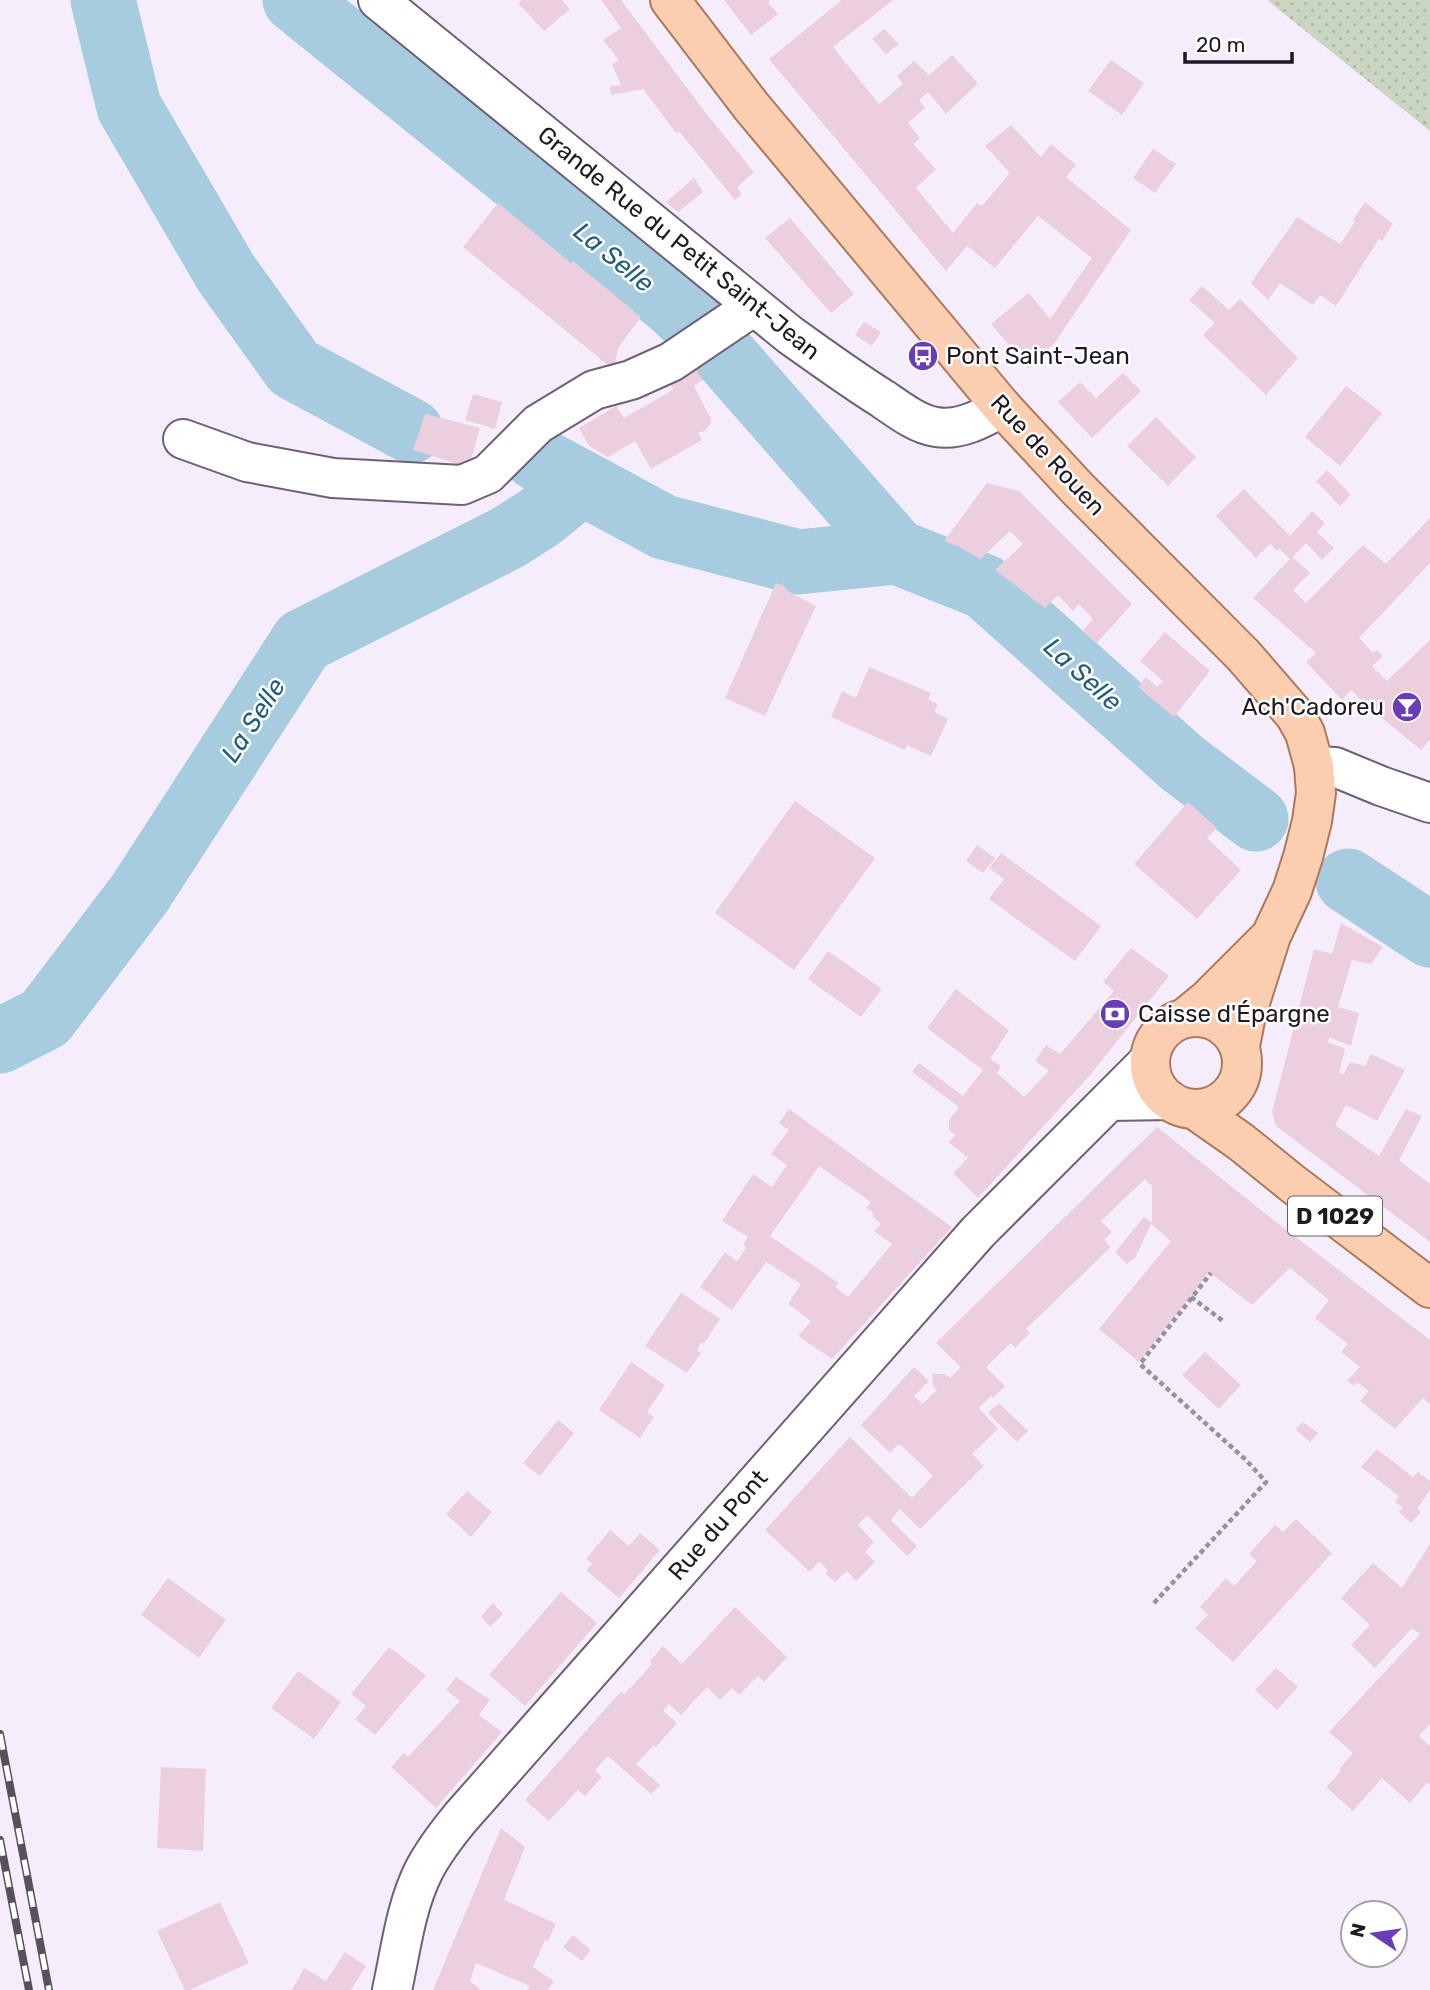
<svg xmlns="http://www.w3.org/2000/svg" width="1430" height="1990" font-family="Rubik,sans-serif">
<style>
.grass{fill:url(#grass-dots)}
.lines{fill:none;stroke-linecap:round;stroke-linejoin:round}
.river{stroke:#a7cbdf;stroke-width:65}
.building{fill:#eccfde;fill-rule:evenodd}
.minor-casing{stroke:#6e6076;stroke-width:42}
.major-casing{stroke:#ad795c;stroke-width:42}
.path{stroke:#99919e;stroke-width:4.5;stroke-dasharray:5 3.5;stroke-linecap:butt}
.minor{stroke:#fff;stroke-width:38}
.major{stroke:#fbceb0;stroke-width:38}
.rail-casing{stroke:#57515b;stroke-width:8}
.rail{stroke:#fff;stroke-width:5;stroke-dasharray:16;stroke-linecap:butt}
.labels{text-anchor:middle;stroke-width:5;stroke-linejoin:round;paint-order:stroke}
.shield{fill:#fff;stroke:#625e64;stroke-width:2}
.shield-label{font-size:23px;font-weight:bold;fill:#1f1922}
.street-label{font-size:24px;fill:#1f1922;stroke:#fff}
.poi-label{font-size:24px;fill:#1f1922;stroke:#fff;text-anchor:start}
.water-label{font-size:26px;font-style:italic;fill:#205e7b;stroke:#fff}
</style>
<defs>
<pattern id="grass-dots" width="8" height="8" patternUnits="userSpaceOnUse" patternTransform="scale(1.75)"><rect width="8" height="8" fill="#cad6c1"/><path d="M2 2h.1M6 6h.1" fill="none" stroke="#adb7a6" stroke-width="1.8" stroke-linecap="round"/></pattern>
</defs>
<rect width="100%" height="100%" fill="#f6edfc"/>
<path class="grass" d="M1267,0H1430V131Z"/>
<g class="lines">
<path class="river" d="M103,0L129,107L226,273L294,368L411,431
M295,0L676,307L728,359L897,552L985,587L1182,763L1256,819
M536,458L664,527L798,562L897,552
M1348,881L1430,935
M0,1041L45,1018L140,893L303,641L509,537L540,517L582,483"/>
</g>
<path class="building" d="M522,0H562L570,9L544,31L518,3Z
M601,0H621L705,112L754,172L737,187L742,194L735,200L679,131L676,133L643,89L611,95L610,86L621,85L612,64L619,60L603,40L621,28Z
M724,0H771L768,2L778,14L751,35Z
M842,0H893L833,47L879,104L903,84L897,76L914,61L929,75L952,55L978,83L946,114L928,92L919,100L925,108L908,123L920,138L913,144L936,169L916,188L953,233L977,203L982,206L1010,173L985,146L1011,125L1041,157L1051,144L1076,165L1066,177L1131,230L1056,341L1029,369L991,324L1029,293L1050,319L1092,258L1038,216L995,268L967,246L946,271L769,59Z
M884,29L899,44L886,54L872,39Z
M1111,60L1144,83L1122,115L1088,91Z
M1153,149L1176,164L1155,193L1133,178Z
M694,178L703,192L678,212L666,202Z
M1365,202L1393,224L1382,241L1379,239L1336,306L1320,295L1313,305L1280,283L1268,300L1251,283L1297,217L1340,244L1355,222L1353,220Z
M498,203L571,263L573,261L641,317L618,348L614,370L463,247Z
M790,218L854,294L831,313L765,238Z
M1202,286L1229,310L1240,299L1298,358L1266,395L1203,335L1215,323L1189,300Z
M864,322L881,332L872,346L855,335Z
M691,362L703,380L694,386L711,419V423L706,430L698,433L702,440L651,469L635,441L608,457L589,446L579,428L616,406L624,418L673,390L666,377Z
M1123,373L1141,391L1092,438L1058,402L1080,382L1096,398Z
M1346,386L1382,413L1340,466L1305,437Z
M473,394L502,402L495,429L465,420Z
M425,414L480,428L470,463L458,464L413,450Z
M1156,417L1196,457L1168,486L1127,446Z
M1327,470L1351,495L1340,506L1316,481Z
M987,483L1019,491L1132,604L1097,643L1083,630L1093,619L1079,604L1073,611L1058,595L1045,608L995,570L1023,544L1010,531L980,559L959,547L944,541Z
M1244,489L1290,536L1312,511L1325,523L1317,532L1334,548L1322,560L1306,543L1293,557L1310,573L1293,590L1306,603L1363,545L1386,564L1430,518V563L1359,638L1373,653L1377,650L1383,656L1372,666L1387,681L1430,640V739L1421,750L1366,705L1351,690L1342,700L1306,662L1316,653L1253,598L1290,559L1279,549L1277,551L1270,544L1256,558L1216,516Z
M776,583L783,585L789,592L816,606L765,716L725,698Z
M1165,632L1210,671L1174,717L1138,687L1146,677L1157,687L1163,681L1140,661Z
M869,667L931,693L928,699L938,704L934,712L948,719L931,756L907,745L905,750L831,717L842,691L856,698Z
M795,801L875,858L794,970L715,913Z
M1188,802L1217,828L1207,838L1241,870L1197,919L1134,864Z
M977,845L995,858L983,873L966,861Z
M1001,853L1101,926L1075,961L989,899L1004,879L989,868Z
M1341,923L1383,947L1371,964L1352,960L1338,1007L1359,1013L1351,1046L1329,1037L1328,1042L1345,1049L1339,1073L1344,1074L1350,1062L1365,1066L1371,1054L1405,1070L1377,1121L1346,1105L1335,1125L1379,1156L1406,1109L1422,1116L1399,1160L1430,1184V1242L1276,1126L1272,1112L1314,949L1332,954Z
M1131,948L1169,976L1091,1074L978,1198L953,1173L968,1158L948,1142L956,1135L949,1130V1120L959,1107L912,1072L919,1063L963,1096L983,1070L927,1028L956,989L1009,1030L990,1059L1001,1066L997,1073L1024,1097L1049,1071L1035,1061L1046,1045L1060,1054L1114,991L1103,982Z
M828,951L882,989L861,1017L808,979Z
M789,1109L952,1227L832,1359L798,1336L811,1321L788,1304L801,1284L766,1262L732,1310L700,1287L725,1252L737,1261L746,1248L743,1245L748,1237L722,1221L753,1174L772,1187L787,1165L771,1154L789,1130L779,1123ZM819,1166L871,1202L866,1208L874,1213L872,1216L881,1224L874,1231L892,1244L848,1297L835,1287L839,1283L770,1236Z
M1157,1127L1262,1211L1430,1340V1404L1423,1398L1395,1429L1360,1401L1369,1391L1357,1382L1354,1386L1347,1381L1360,1367L1341,1352L1348,1344L1315,1318L1329,1300L1290,1268L1252,1305L1209,1272L1139,1362L1099,1329L1171,1241L1152,1225V1186L1145,1179L1101,1221L1112,1232L1104,1240L1111,1247L1026,1329L1030,1333L1015,1348L1011,1343L986,1367L1005,1386L993,1398L991,1396L979,1408L998,1429L972,1454L984,1466L920,1529L900,1509L891,1520L917,1546L907,1556L867,1515L858,1525L874,1542L865,1552L875,1562L856,1581L847,1571L835,1582L825,1573L828,1570L819,1561L810,1572L765,1530L850,1437L912,1498L933,1476L901,1445H897L890,1453L861,1425L914,1367L929,1381L914,1396L922,1404L937,1390L933,1386L932,1374H945L950,1378L961,1367L936,1343Z
M1144,1217L1152,1222L1135,1258L1127,1264L1115,1252Z
M681,1293L720,1319L705,1342L701,1343L697,1350L701,1353L687,1373L645,1346Z
M1205,1352L1241,1385L1219,1409L1182,1375Z
M631,1362L665,1385L647,1412L654,1417L640,1438L599,1410Z
M999,1403L1028,1431L1017,1442L988,1413Z
M558,1420L574,1433L540,1476L523,1463Z
M1303,1422L1318,1433L1310,1442L1295,1429Z
M1377,1449L1413,1477L1418,1472L1430,1481V1490L1417,1509L1421,1512L1411,1523L1399,1512L1403,1508L1395,1502L1399,1496L1361,1467Z
M467,1491L492,1512L471,1537L446,1514Z
M1296,1519L1332,1553L1233,1662L1195,1628L1208,1615L1200,1607L1226,1578L1234,1586L1257,1561L1249,1554L1275,1525L1283,1532Z
M610,1530L629,1546L640,1533L660,1550L619,1598L586,1570L592,1564L586,1559Z
M1430,1544V1724L1419,1736L1430,1746V1785L1427,1783L1410,1803L1382,1778L1353,1811L1326,1787L1341,1771L1339,1769L1353,1753L1329,1732L1420,1634L1412,1628L1375,1668L1351,1645L1370,1625L1341,1598L1373,1563L1402,1588Z
M168,1578L226,1620L199,1658L141,1615Z
M561,1592L597,1623L525,1706L489,1675Z
M493,1603L503,1614L490,1627L481,1616Z
M735,1607L787,1657L764,1682L758,1676L739,1695L732,1688L720,1700L707,1687L681,1715L669,1704L663,1711L677,1723L656,1747L654,1745L636,1764L660,1785L651,1794L608,1756L595,1770L602,1777L585,1796L578,1790L549,1821L525,1800L615,1698L621,1692L624,1694L632,1686L652,1664L650,1661L663,1646L682,1664Z
M389,1647L426,1675L375,1735L355,1719L366,1706L351,1694Z
M1276,1668L1298,1687L1277,1710L1255,1690Z
M298,1671L341,1702L314,1739L271,1708Z
M456,1677L490,1700L479,1715L502,1732L436,1808L391,1767L404,1753L408,1757L460,1701L446,1690Z
M161,1767L206,1769L203,1851L157,1848Z
M501,1828L525,1847L504,1900L556,1924L548,1941L545,1940L533,1967L554,1981L548,1990H527L530,1986L476,1963L470,1981L481,1990H433Z
M220,1902L249,1963L190,1990H185L157,1931Z
M573,1935L591,1950L582,1961L563,1947Z
M345,1952L366,1966L351,1990H292L304,1968L326,1981Z"/>
<g class="lines">
<g class="minor-casing">
<path id="minor" d="M378,0L790,335C821,357 851,379 883,399C899,410 917,424 936,427C959,431 982,419 1002,407
M183,439L247,462L333,478L462,485L488,474L538,424L594,390L631,380L671,362L754,306
M1314,766L1335,767L1381,786L1430,803
M1110,1101L1169,1100
M392,1990C401,1950 405,1908 424,1870C434,1851 447,1834 461,1817L978,1232L1150,1060"/>
</g>
<g class="major-casing">
<path id="major" d="M670,0L751,106L1002,407L1077,488L1244,656L1295,715L1305,733L1314,766L1316,793L1312,821L1303,857L1292,891L1271,936L1246,1015L1240,1046
M1150 1063a46 46 0 1 1 92 0a46 46 0 1 1-92 0Z
M1185,1018L1207,1000L1267,940
M1194,1109L1241,1142L1293,1184L1430,1288"/>
</g>
<path class="path" d="M1191,1297L1223,1321
M1154,1603L1266,1482L1247,1461L1140,1364L1211,1273"/>
<use href="#minor" class="minor"/>
<use href="#major" class="major"/>
<g class="rail-casing">
<path id="rail" d="M0,1734L49,1990
M0,1840L29,1990"/>
</g>
<use href="#rail" class="rail"/>
</g>
<defs>
<g id="bus-disc" transform="scale(1.575)"><circle r="9.5" fill="#683db5" stroke="#fff"/><path d="M-5-6H5V4H4V6H2V4H-2V6H-4V4H-5ZM-3.5-4V0h7V-4ZM-3.5 1.2v1.5H-2V1.2ZM2 1.2v1.5H3.5V1.2Z" fill="#fff"/></g>
<g id="bar-disc" transform="scale(1.575)"><circle r="9.5" fill="#683db5" stroke="#fff"/><path d="M-6-5H6L.8 .8V4.5H3.5V6h-7V4.5H-.8V.8Z" fill="#fff"/></g>
<g id="bank-disc" transform="scale(1.575)"><circle r="9.5" fill="#683db5" stroke="#fff"/><path d="M-6-4H6V4H-6ZM0-2.3a2.3 2.3 0 1 0 0 4.6a2.3 2.3 0 1 0 0-4.6Z" fill="#fff"/></g>
</defs>
<g fill-rule="evenodd">
<use href="#bus-disc" x="923" y="356"/>
<use href="#bar-disc" x="1407" y="707"/>
<use href="#bank-disc" x="1115" y="1014"/>
</g>
<g class="labels">
<rect class="shield" x="1288" y="1196.5" width="94" height="39" rx="5"/>
<g class="shield-label">
<text x="1335" y="1224">D 1029</text>
</g>
<g class="street-label">
<text transform="translate(679 243) rotate(39)" y="8">Grande Rue du Petit Saint-Jean</text>
<text transform="translate(1048 455) rotate(47)" y="8">Rue de Rouen</text>
<text transform="translate(718 1525) rotate(-49)" y="8">Rue du Pont</text>
</g>
<g class="poi-label">
<text x="946" y="364">Pont Saint-Jean</text>
<text x="1384" y="715" text-anchor="end">Ach'Cadoreu</text>
<text x="1138" y="1022">Caisse d'Épargne</text>
</g>
<g class="water-label">
<text transform="translate(614 257) rotate(39)" y="9">La Selle</text>
<text transform="translate(1083 674) rotate(42)" y="9">La Selle</text>
<text transform="translate(253 720) rotate(-57)" y="9">La Selle</text>
</g>
</g>
<g transform="translate(1374 1934) rotate(283)"><circle r="33" fill="#ffffff" stroke="#a5a3a7" stroke-width="2"/>
<path d="M0-5L12 26L0 18L-12 26Z" fill="#683db5"/>
<text y="-10" font-size="19" font-weight="bold" text-anchor="middle" fill="#1f1922">N</text>
</g>
<path d="M1185 52v10h107v-10" fill="none" stroke="#1f1922" stroke-width="3.5"/>
<text x="1196" y="52" font-size="21" fill="#1f1922" stroke="#ffffff" stroke-width="5" paint-order="stroke">20 m</text>
</svg>
